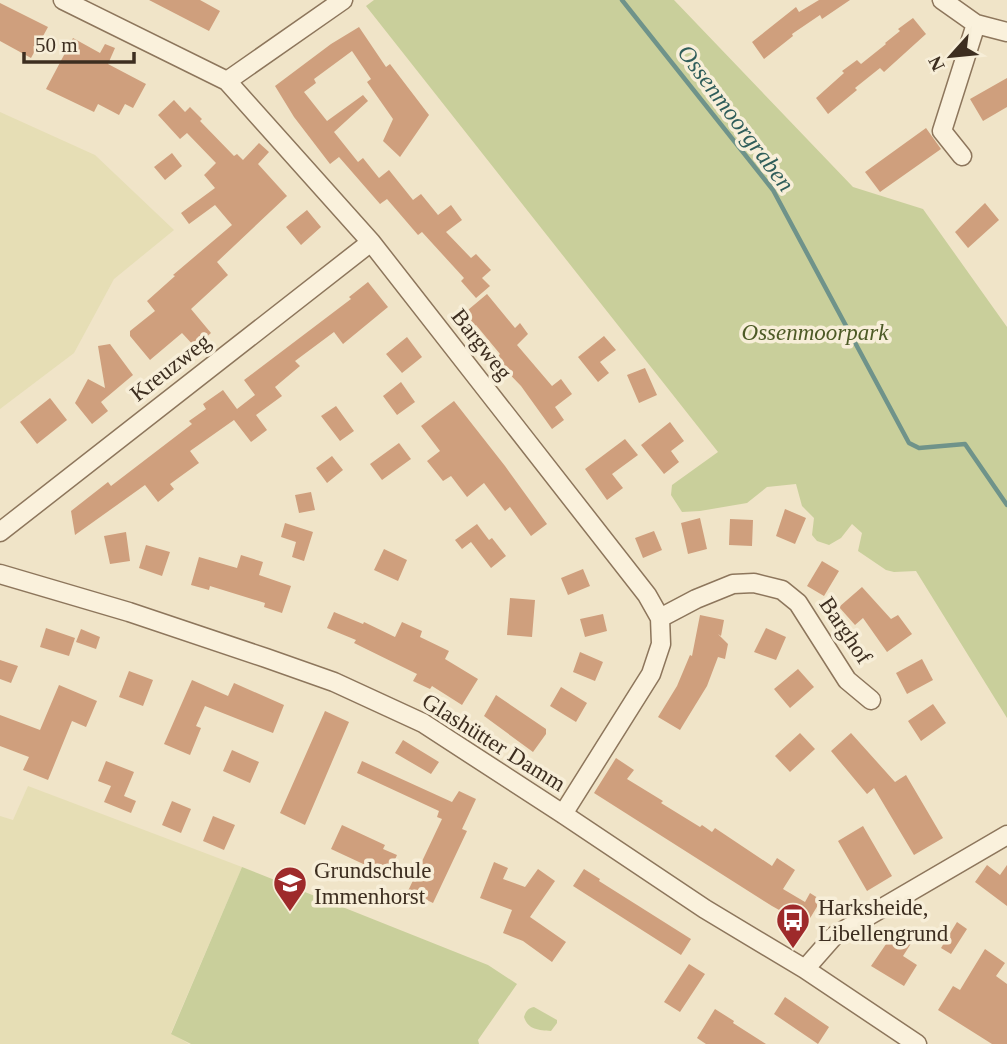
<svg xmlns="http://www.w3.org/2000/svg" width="1007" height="1044" font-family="'Times New Roman',serif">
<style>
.farmland{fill:#e6deb5}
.green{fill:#c9cf9b}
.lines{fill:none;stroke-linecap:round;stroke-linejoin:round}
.stream{stroke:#6f938a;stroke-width:4.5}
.building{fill:#cf9f7d}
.street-casing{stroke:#8d765c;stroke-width:21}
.street{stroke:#faf1dc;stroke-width:18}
.labels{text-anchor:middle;stroke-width:7;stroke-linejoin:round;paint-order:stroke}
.park-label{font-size:23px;font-style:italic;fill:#4d5a26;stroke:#f7eed8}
.street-label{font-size:23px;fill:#3d2e20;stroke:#f7eed8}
.poi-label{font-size:23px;fill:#3d2e20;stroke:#f7eed8;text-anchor:start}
.water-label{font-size:24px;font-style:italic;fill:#2f5d5a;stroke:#f7eed8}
</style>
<rect width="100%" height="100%" fill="#f0e4c8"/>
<path class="farmland" d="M0,112L95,155L174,230L114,279L74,353L0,409Z
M28,786L242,867L171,1033L189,1044H0V816L13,820Z"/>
<path class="green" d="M374,0H674L853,187L923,209L1007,327V718L916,571L894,572L886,570L858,551L862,533L852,524L841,538L829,545L817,541L812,535L814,518L802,506L796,484L767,487L747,503L700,511L682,512L671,495L672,485L718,452L366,6Z
M242,867L488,965L517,984L478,1040L479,1044H191L171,1034Z
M534,1007L557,1020V1023L551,1031C539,1030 528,1030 524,1017C526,1011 528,1008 534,1007Z"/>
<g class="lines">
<path class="stream" d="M622,0L773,190L909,443L919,448L965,444L1007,505"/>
</g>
<path class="building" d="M149,0H200L220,11L209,31Z
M819,0H850L822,19L820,15L792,34L793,36L764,59L752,42L796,7L799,12Z
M0,3L48,27L31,58L0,41Z
M913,18L926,34L884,72L880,68L855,88L857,90L828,114L816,98L844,73L842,71L857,60L861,64L886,44L885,43L900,31L898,29Z
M359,27L386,67L390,64L429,115L400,157L383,141L393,119L367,82L371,79L352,51L314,79L316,83L304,92L327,121L363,95L368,101L334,132L358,162L363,158L379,178L389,170L413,200L421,194L438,215L451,205L462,220L446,232L471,258L476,254L491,270L482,278L490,286L476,298L461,281L464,278L422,232L418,235L387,199L380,204L339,157L330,164L294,117L275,86L331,44Z
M73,38L100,53L105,44L115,48L108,64L146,84L133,108L125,104L119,115L98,104L94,112L46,89Z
M1007,78V107L983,121L970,99Z
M174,100L185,112L190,107L202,119L200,121L234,156L237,154L243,160L259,143L269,152L258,164L287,196L217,262L228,275L191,309L211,333L195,347L182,333L150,360L130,336V331L155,311L147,301L175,276L173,275L232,225L215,205L189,224L181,213L215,188L204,175L216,163L187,133L180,139L158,115Z
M926,128L941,149L880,192L865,172Z
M172,153L182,166L165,180L154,167Z
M985,203L999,220L968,248L955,232Z
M307,210L321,227L301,245L286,227Z
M368,282L388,307L343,344L334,332L295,361L300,366L275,387L282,396L256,415L267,430L251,442L234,420L190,451L199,463L170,484L174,489L158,502L145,485L75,535L71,511L108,482L111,486L192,424L189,421L206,409L203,404L223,390L237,409L255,395L244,380L351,299L349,297Z
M487,294L515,328L520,323L528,334L517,345L552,386L561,379L572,394L555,407L564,420L552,429L521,386L495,359L500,354L476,325L472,328L462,315Z
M604,336L616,350L600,362L609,373L598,382L578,357Z
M407,337L422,357L402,373L386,354Z
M110,344L133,375L101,402L108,411L92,424L75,403L88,379L105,388L98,346Z
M645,368L657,395L639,403L627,375Z
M401,382L415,402L397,415L383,396Z
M50,398L67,420L37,444L20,422Z
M454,401L505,466L547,524L531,536L510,507L505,511L484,483L467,497L451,476L443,481L427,461L440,451L421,426Z
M336,406L354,431L340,441L321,416Z
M670,422L684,441L671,451L679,462L664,474L641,445Z
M625,439L638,455L612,474L623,488L607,500L585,469Z
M399,443L411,459L382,480L370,464Z
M332,456L343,470L327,483L316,468Z
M311,492L315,510L299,513L295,495Z
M785,509L806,518L795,544L776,536Z
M700,518L707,549L688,554L681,523Z
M730,519L753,520L752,546L729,545Z
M285,523L313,532L304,561L292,557L296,542L281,537Z
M477,524L489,540L492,538L506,556L491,568L471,542L462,549L455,540Z
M654,531L662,550L643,558L635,538Z
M126,532L130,561L110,564L104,536Z
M146,545L170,552L162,576L139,568Z
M384,549L407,560L398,581L374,570Z
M241,555L263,562L259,575L291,586L282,613L264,607L265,603L210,586L209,590L191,585L199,557L237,568Z
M822,561L839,571L824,596L807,586Z
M583,569L590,586L568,595L561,578Z
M862,587L891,619L898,615L912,634L887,652L863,618L855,625L839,607Z
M510,598L535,600L532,637L507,635Z
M334,612L363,624L364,622L395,637L402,622L422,631L420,637L449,651L445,659L478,679L462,705L432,686L430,689L413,681L417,674L354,643L356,640L327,628Z
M603,614L607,631L585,637L580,619Z
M700,615L724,620L721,636L718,634L728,644L725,659L718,657L707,686L680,730L658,717L677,686L690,655L692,656Z
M46,628L75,638L69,656L40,647Z
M766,628L786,637L776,660L754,652Z
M81,629L100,637L96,649L76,642Z
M580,652L603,662L595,681L573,672Z
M922,659L933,680L907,694L896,673Z
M0,660L18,666L11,683L0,679Z
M798,669L814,687L790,708L774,689Z
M129,671L153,680L143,706L119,697Z
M192,680L228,696L234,683L284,705L273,733L205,706L196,726L201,728L190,755L164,744Z
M59,685L97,701L86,727L72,721L48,780L23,770L29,757L0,746V715L40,730Z
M561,687L587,703L576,722L550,706Z
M496,695L546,729V734L533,752L484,716Z
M933,704L946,723L921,741L908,721Z
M325,711L349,722L305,825L280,813Z
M800,733L815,749L790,772L775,756Z
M851,733L895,782L906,775L943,838L914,855L874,788L867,794L831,751Z
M403,740L439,762L431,774L395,753Z
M232,750L259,762L250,783L223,771Z
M616,758L634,770L627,779L663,801L661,803L700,827L702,825L712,832L715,828L772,866L777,858L795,870L783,889L805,902L810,893L821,900L806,925L772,906L594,793Z
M106,761L134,772L124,796L136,801L131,813L104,802L111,786L98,781Z
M362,761L452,802L459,791L476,799L462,829L467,831L433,903L408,891L442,819L437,817L439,811L357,773Z
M172,801L191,809L181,833L162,825Z
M213,816L235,825L224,850L203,841Z
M342,825L385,845L383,849L397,855L386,880L372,873L374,869L331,849Z
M863,826L892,876L867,891L838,841Z
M494,862L508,868L503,879L525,887L538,869L555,881L530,917L566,942L552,962L523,941L503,933L512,910L480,898Z
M987,865L1000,875L1007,865V906L975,882Z
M584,869L600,879L599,881L691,939L681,955L573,886Z
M957,922L967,929L951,954L941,948Z
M895,931L912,942L903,956L917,965L904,986L871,966Z
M985,949L1005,963L996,976L1007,984V1044H992L938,1010L953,986L960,990Z
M689,964L705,974L680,1012L664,1002Z
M785,997L829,1027L818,1044L774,1014Z
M715,1009L734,1021L733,1023L766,1044H706L697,1038Z"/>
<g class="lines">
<g class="street-casing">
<path id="street" d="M63,0L227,81L371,242L647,595L660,618L661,644L651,674L563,814
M942,0L976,24L1007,32
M227,81L343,0
M962,156L942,131L976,24
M0,532L371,242
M0,574L129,612L266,658L334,682L423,723L563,814L705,909L805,969L917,1044
M660,618L696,599L733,584L754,583L782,590L798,603L847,680L871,700
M805,969L834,936L1007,835"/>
</g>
<use href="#street" class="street"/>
</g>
<defs>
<g id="school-pin" transform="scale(1.75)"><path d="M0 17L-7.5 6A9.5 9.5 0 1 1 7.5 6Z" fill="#9e2a2b" stroke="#f7eed8"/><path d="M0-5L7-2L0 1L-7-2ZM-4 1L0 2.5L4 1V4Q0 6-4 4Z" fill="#fff"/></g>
<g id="bus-pin" transform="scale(1.75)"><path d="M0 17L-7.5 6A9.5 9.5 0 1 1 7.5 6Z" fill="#9e2a2b" stroke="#f7eed8"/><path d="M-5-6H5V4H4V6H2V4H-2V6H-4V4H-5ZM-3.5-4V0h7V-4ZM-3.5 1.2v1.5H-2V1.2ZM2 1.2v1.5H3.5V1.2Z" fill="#fff"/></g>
</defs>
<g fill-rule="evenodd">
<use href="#school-pin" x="290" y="883"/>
<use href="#bus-pin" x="793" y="920"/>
</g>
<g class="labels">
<g class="park-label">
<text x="815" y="340">Ossenmoorpark</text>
</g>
<g class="street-label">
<text transform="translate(482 344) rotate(52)" y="8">Bargweg</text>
<text transform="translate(170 367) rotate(-38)" y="8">Kreuzweg</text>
<text transform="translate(846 630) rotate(56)" y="8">Barghof</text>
<text transform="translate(494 742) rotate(32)" y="8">Glashütter Damm</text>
</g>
<g class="poi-label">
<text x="314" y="878">Grundschule<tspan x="314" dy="26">Immenhorst</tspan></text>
<text x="818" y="915">Harksheide,<tspan x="818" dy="26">Libellengrund</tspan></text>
</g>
<g class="water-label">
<text transform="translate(736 118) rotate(53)" y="8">Ossenmoorgraben</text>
</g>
</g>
<g transform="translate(951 56) rotate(243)" stroke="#f7eed8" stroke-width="5" paint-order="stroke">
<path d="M0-5L12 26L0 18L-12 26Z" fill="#3d2e20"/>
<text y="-10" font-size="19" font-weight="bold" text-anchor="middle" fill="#3d2e20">N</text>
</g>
<path d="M24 52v10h110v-10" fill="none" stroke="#3d2e20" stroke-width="3.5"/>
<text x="35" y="52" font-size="21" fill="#3d2e20" stroke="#f7eed8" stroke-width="5" paint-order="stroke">50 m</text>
</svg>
